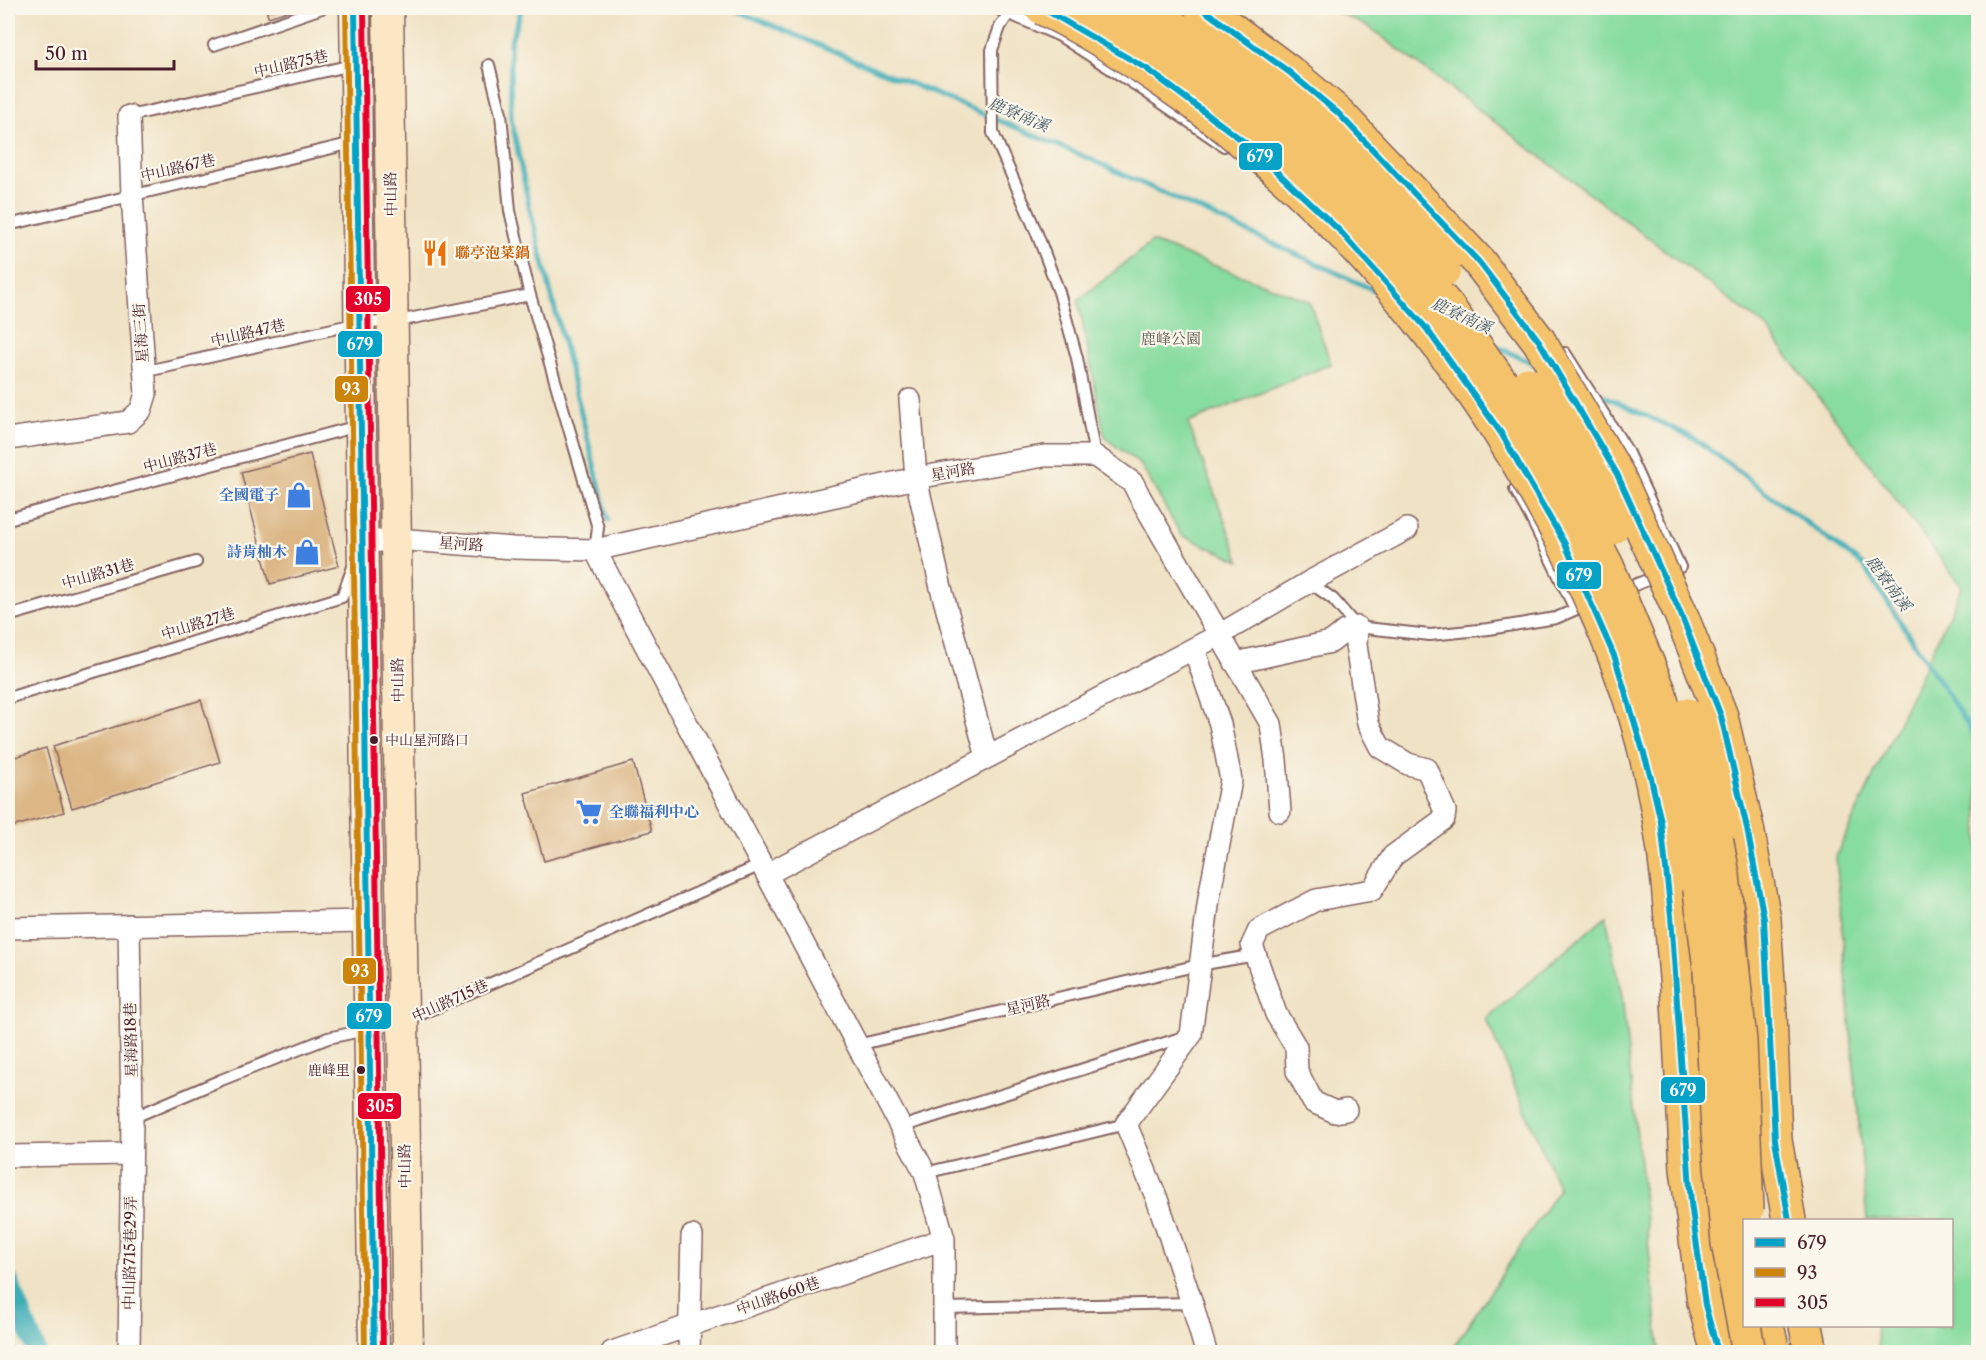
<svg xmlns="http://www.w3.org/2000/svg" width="1986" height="1360" font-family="'Libre Caslon Text','Noto Serif TC',serif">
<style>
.green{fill:#87dc9f;stroke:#687e65;stroke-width:1.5}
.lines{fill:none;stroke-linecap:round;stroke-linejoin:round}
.stream{stroke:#3dadb7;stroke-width:5}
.canal{stroke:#3dadb7;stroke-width:20}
.building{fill:#dcb684}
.lane-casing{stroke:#846361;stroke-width:14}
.street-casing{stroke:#846361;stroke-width:24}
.secondary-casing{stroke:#846361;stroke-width:33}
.primary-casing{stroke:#846361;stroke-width:36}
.lane{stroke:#fff;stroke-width:10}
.street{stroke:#fff;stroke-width:21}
.secondary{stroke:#fbe7c3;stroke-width:30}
.primary{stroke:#f4c26a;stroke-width:33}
.primary-bridge-casing{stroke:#846361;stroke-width:36;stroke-linecap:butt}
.primary-bridge{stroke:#f4c26a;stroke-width:33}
.bus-1-casing{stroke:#fbf7ec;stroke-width:10}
.bus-2-casing{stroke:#fbf7ec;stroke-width:10}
.bus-3-casing{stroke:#fbf7ec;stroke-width:10}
.bus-1{stroke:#04a2c6;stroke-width:6}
.bus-2{stroke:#cc840b;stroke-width:6}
.bus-3{stroke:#e4002b;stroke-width:6}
.bus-dot{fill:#4a1f2b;stroke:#fbf7ec;stroke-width:2}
.labels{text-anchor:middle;stroke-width:4.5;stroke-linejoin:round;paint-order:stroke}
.bus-label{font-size:14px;fill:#4a1f2b;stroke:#fbf7ec;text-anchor:start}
.street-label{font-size:15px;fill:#4a1f2b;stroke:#fbf7ec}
.food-label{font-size:15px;font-weight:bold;fill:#c56008;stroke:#fbf7ec;text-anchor:start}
.park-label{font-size:15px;fill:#5c584e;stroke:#fbf7ec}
.shop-label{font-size:15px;font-weight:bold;fill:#366cbe;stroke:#fbf7ec;text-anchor:end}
.water-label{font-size:16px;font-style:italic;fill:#455863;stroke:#fbf7ec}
.line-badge{stroke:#fbf7ec;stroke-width:2}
.badge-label{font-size:16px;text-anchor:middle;font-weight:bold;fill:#fff}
</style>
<rect width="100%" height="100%" fill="#fbf7ec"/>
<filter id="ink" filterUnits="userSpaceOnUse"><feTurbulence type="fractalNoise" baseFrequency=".0167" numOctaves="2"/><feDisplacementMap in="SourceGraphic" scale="12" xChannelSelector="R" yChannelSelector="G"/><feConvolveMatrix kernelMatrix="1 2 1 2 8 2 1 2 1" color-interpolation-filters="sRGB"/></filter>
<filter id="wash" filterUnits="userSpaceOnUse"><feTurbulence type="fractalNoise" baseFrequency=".008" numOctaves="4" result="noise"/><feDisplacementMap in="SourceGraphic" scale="24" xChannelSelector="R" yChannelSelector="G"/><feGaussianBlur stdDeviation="1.35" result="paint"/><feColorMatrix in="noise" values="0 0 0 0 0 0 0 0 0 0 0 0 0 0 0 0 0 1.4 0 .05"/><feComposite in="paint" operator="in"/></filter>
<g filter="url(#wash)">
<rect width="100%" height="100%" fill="#f0e2c4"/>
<path class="green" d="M1328,8H1978V1352H1878L1876,1326H1952V1220H1867L1836,856L1962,587L1766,327L1369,27Z
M1152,242L1309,301L1331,364L1188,423L1240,561L1181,535L1141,465L1105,438L1078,300Z
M1606,916L1622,996L1660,1352H1450L1559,1189L1486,1019Z"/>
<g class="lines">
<path class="stream" d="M522,8L510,43L511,118L529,206L608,520
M731,8L1083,156L1376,291
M1491,344L1539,366
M1591,390L1694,438L1864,566L1978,741"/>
<path class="canal" d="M8,1280L37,1352"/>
</g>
<g id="blocks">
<path class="building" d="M266,8H298L268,17Z
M310,454L339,566L270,584L241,472Z
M201,700L220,762L72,808L53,746Z
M46,748L64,812L8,828V759Z
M633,762L652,831L544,861L525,793Z"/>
</g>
</g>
<g filter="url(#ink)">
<use href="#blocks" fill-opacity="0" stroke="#846361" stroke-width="1.5"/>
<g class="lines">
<g class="lane-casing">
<path id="lane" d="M996,8L1060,36L1136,85L1224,146
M1009,13L1000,27L992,50L993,133L1036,231L1059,292L1077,358L1095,456
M214,45L322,8
M489,65L501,114L510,211L530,295
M129,116L352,65
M8,225L353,143
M1565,353L1626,449L1680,567L1622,590
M143,372L359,323L393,322L530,295L598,528L595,550
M1515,489L1530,516L1575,609
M8,519L358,426
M1309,582L1333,599L1357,627L1430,635L1489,629L1556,618L1588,604
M8,616L196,562
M8,698L342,597L353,567
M857,1045L1199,965L1250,956L1251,948
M132,1118L221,1080L328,1038L403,1022L761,865
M901,1127L1187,1036
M925,1173L1126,1124
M944,1308L1192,1303"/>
</g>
<g class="street-casing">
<path id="street" d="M910,400L916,478L941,588L987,757
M8,439L128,422L141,410L146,394L132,195L129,116
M363,543L396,539L513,548L595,550L916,478L1044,456H1095L1133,483L1140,497L1271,724L1276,760L1280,811
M595,550L925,1173L944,1239V1352
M1194,649L1220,724L1231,780L1209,898L1191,1035L1126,1124L1157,1199L1192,1303L1206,1352
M1235,663L1331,642L1345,631L1357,627L1356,645L1368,724L1380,747L1408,764L1427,769L1445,811L1444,819L1393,856L1372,890L1316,900L1259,930L1252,945L1276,1014L1296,1047L1297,1071L1313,1102L1335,1112L1346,1110
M767,874L1219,635L1309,582L1407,529
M8,928L368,921
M8,1156L131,1154
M129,1352L132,1118L129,925
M612,1352L944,1239
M689,1352L692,1236"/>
</g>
<g class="secondary-casing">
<path id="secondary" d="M355,8L374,1352
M388,8L408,1352"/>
</g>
<g class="primary-casing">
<path id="primary" d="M1747,828L1764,919L1770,1014L1775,1140L1789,1220
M1668,883L1678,1001L1687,1169L1704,1302L1718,1352
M1767,1326L1773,1352
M1806,1326L1811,1352"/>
</g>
<use href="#lane" class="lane"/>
<use href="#street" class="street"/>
<use href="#secondary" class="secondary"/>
<use href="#primary" class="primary"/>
<g class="primary-bridge-casing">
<path id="primary-bridge" d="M1042,8C1082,27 1121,52 1157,77C1314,183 1442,328 1536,493C1577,564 1612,639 1636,718C1652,772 1662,828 1668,883
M1100,8L1201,72L1281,132L1351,196L1447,306L1505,388L1553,461L1607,566L1659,691L1683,790L1699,883L1710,969L1718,1132L1728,1243L1749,1352
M1145,8L1217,56L1299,117L1392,207L1444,270
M1201,8L1214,16L1289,72L1338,113L1479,262L1539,341L1617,474L1680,612L1721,716L1747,828
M1528,384L1571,445L1612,528
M1687,715L1706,783L1723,875L1740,1041L1747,1210"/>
</g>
<use href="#primary-bridge" class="primary-bridge"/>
<g class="bus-1-casing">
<path id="bus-1" d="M355,8L374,1352
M1042,8L1147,69L1247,144L1340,231L1426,328L1501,433L1565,544L1615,658L1650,774L1661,822L1671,916L1691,1203L1705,1305L1718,1352
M1201,8L1289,72L1338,113L1479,262L1539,341L1617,474L1680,612L1721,716L1747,828L1764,919L1775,1140L1789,1220"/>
</g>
<g class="bus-2-casing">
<path id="bus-2" d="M346,8L365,1352"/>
</g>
<g class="bus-3-casing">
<path id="bus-3" d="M364,8L383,1352"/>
</g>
<use href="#bus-1" class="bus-1"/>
<use href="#bus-2" class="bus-2"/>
<use href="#bus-3" class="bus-3"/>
</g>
</g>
<defs>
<g id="restaurant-bare" transform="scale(2.07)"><path d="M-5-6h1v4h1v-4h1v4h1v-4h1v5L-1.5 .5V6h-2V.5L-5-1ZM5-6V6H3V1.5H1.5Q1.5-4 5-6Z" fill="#e8710a" stroke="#fbf7ec" stroke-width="2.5" paint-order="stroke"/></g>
<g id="shop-bare" transform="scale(2.07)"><path d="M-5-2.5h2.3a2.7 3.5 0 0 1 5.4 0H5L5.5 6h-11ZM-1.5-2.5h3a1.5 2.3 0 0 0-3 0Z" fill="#3f7fe0" stroke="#fbf7ec" stroke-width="2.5" paint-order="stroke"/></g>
<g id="supermarket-bare" transform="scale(2.07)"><path d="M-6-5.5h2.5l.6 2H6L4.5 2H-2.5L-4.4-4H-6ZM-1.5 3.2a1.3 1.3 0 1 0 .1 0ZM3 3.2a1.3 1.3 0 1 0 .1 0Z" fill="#3f7fe0" stroke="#fbf7ec" stroke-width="2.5" paint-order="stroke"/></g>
</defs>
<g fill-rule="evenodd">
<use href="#restaurant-bare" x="435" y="253"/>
<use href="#shop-bare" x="299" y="495"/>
<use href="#shop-bare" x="307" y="552"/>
<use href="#supermarket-bare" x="589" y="812"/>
</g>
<g class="bus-dot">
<circle cx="374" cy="740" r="5"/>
<circle cx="361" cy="1070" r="5"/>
</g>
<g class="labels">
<g class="bus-label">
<text x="385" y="745">中山星河路口</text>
<text x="350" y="1075" text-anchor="end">鹿峰里</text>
</g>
<g class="street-label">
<text transform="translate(291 64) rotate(-13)" y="5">中山路75巷</text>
<text transform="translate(178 168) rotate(-13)" y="5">中山路67巷</text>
<text transform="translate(391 194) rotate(-91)" y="5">中山路</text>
<text transform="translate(141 333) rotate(-94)" y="5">星海三街</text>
<text transform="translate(248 333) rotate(-13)" y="5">中山路47巷</text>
<text transform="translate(180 458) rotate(-15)" y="5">中山路37巷</text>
<text transform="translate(953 472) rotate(-10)" y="5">星河路</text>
<text transform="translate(461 544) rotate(4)" y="5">星河路</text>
<text transform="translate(98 574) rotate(-16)" y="5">中山路31巷</text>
<text transform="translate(198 624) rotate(-17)" y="5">中山路27巷</text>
<text transform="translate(398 680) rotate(-91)" y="5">中山路</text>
<text transform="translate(450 1001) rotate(-24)" y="5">中山路715巷</text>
<text transform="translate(1028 1005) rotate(-13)" y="5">星河路</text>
<text transform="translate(131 1040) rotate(-91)" y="5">星海路18巷</text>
<text transform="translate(405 1166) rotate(-91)" y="5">中山路</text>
<text transform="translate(130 1253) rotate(-89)" y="5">中山路715巷29弄</text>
<text transform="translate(778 1296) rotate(-19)" y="5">中山路660巷</text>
</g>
<g class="food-label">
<text x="455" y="258">聯亭泡菜鍋</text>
</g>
<g class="park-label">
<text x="1171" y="344">鹿峰公園</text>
</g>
<g class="shop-label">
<text x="279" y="500">全國電子</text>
<text x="287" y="557">詩肯柚木</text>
<text x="609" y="817" text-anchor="start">全聯福利中心</text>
</g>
<g class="water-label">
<text transform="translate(1019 114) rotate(23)" y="6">鹿寮南溪</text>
<text transform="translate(1462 315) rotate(25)" y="6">鹿寮南溪</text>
<text transform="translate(1889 583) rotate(54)" y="6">鹿寮南溪</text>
</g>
</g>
<g class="line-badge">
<rect x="1238" y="142" width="45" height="29" rx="6" fill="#04a2c6"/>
<rect x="345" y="285" width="46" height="28" rx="6" fill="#e4002b"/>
<rect x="337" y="330" width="46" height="28" rx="6" fill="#04a2c6"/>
<rect x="334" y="375" width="35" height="28" rx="6" fill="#cc840b"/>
<rect x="1556" y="561" width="46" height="29" rx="6" fill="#04a2c6"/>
<rect x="342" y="957" width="35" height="28" rx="6" fill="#cc840b"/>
<rect x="346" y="1002" width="46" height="28" rx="6" fill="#04a2c6"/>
<rect x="1660" y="1076" width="46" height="28" rx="6" fill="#04a2c6"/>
<rect x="357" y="1092" width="45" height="28" rx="6" fill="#e4002b"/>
</g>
<g class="badge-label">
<text x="1260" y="162">679</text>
<text x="368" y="305">305</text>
<text x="360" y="350">679</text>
<text x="351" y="395">93</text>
<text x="1579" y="581">679</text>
<text x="360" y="977">93</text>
<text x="369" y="1022">679</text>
<text x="1683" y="1096">679</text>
<text x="380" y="1112">305</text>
</g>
<rect width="1986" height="1360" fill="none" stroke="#fbf7ec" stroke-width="30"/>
<rect x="1743" y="1219" width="210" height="108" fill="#fbf7ec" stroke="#b4a19f" stroke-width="1.5"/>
<rect x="1755" y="1238" width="30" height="9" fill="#04a2c6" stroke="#b4a19f" stroke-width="1.5"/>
<text x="1797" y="1249" font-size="18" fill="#4a1f2b">679</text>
<rect x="1755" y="1268" width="30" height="9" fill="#cc840b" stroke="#b4a19f" stroke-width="1.5"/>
<text x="1797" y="1279" font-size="18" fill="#4a1f2b">93</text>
<rect x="1755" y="1298" width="30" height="9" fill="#e4002b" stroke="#b4a19f" stroke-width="1.5"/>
<text x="1797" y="1309" font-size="18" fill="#4a1f2b">305</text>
<path d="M36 60v9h138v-9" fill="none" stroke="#4a1f2b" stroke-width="3"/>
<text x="45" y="60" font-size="18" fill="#4a1f2b" stroke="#fbf7ec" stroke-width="4.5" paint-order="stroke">50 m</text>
</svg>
